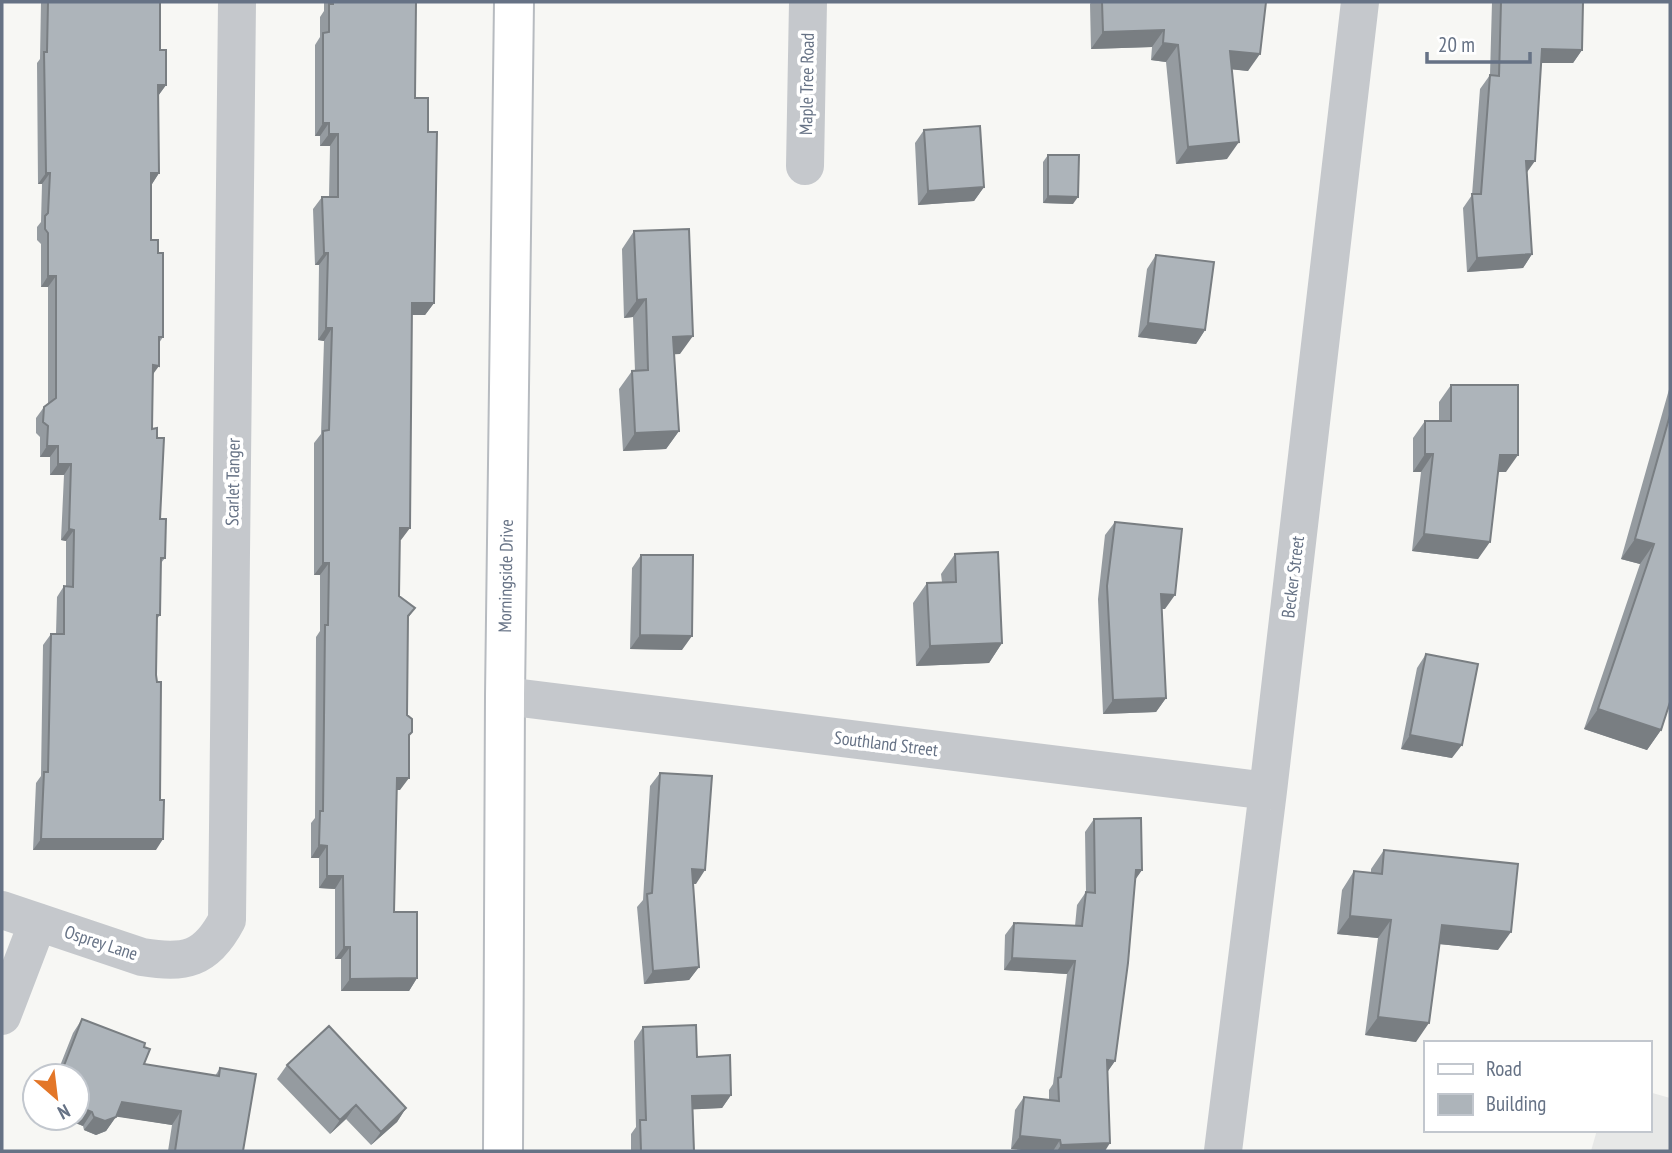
<svg xmlns="http://www.w3.org/2000/svg" width="1672" height="1153" font-family="'PT Sans Narrow',sans-serif">
<style>
.built{fill:#e7e8e7}
.lines{fill:none;stroke-linecap:round;stroke-linejoin:round}
.secondary-casing{stroke:#b7bbc0;stroke-width:42}
.street{stroke:#c5c8cc;stroke-width:38}
.secondary{stroke:#fff;stroke-width:38}
.wall{fill:#959ba0}
.shaded-wall{fill:#797e82}
.building{fill:#adb4ba;stroke:#797e82;stroke-width:2}
.labels{text-anchor:middle;stroke-width:7;stroke-linejoin:round;paint-order:stroke}
.street-label{font-size:18px;fill:#667285;stroke:#fff}
</style>
<rect width="100%" height="100%" fill="#f7f7f4"/>
<path class="built" d="M1649,1092L1670,1098V1151H1591L1597,1130H1649Z"/>
<g class="lines">
<g class="secondary-casing">
<path id="secondary" d="M503,1151L505,696L514,2"/>
</g>
<path class="street" d="M805,166L808,2
M505,696L1268,791
M2,910L142,957C185,964 206,960 227,920L237,2
M2,1016L38,922
M1223,1151L1268,791L1360,2"/>
<use href="#secondary" class="secondary"/>
</g>
<path class="wall" d="M41,2H160V50L166,85L158,96L159,173L152,184L151,240L158,253L163,337L159,343L153,375L152,429L160,519L165,558L161,563L160,615L157,619L156,850H33L36,783L41,776L43,645L51,634H56L57,597L64,586H66V541L61,540L64,475H50V457H40V437L36,433V418L44,407L48,404V287H41V244L37,240V227L41,222L42,184H38L37,63L40,59Z
M324,2H416L415,98L428,132L434,303L425,315H412L401,540H400L399,596L415,608L408,618L407,715L412,732L409,736L400,790H396L394,912L417,978L409,991H341V959H335V889L319,888V858H311V823L315,818L316,637L320,631V575H314V443L321,434L324,341L318,340L319,265H315L313,209L322,197H329L330,146H320V136H315V45L320,37V17L324,11Z
M1091,2H1266L1248,71L1232,69L1227,159L1176,164L1166,62L1151,60L1152,47L1091,49L1090,4Z
M1492,2H1583L1582,50L1573,63H1541L1527,173L1532,254L1523,268L1467,272L1463,208L1472,195L1480,89L1490,75Z
M924,130L984,187L974,201L918,205L915,143Z
M1048,155L1073,204L1043,203V162Z
M634,231L680,354H674L679,431L666,449L623,451L619,389L632,371H635L633,317L624,318L622,249Z
M1156,255L1205,330L1196,344L1138,337L1147,269Z
M1451,385L1506,472H1498L1478,559L1412,551L1421,472H1413V438L1425,421H1439V402Z
M1670,386V702L1661,730L1647,750L1584,729L1640,564L1621,559Z
M1115,522L1165,609H1162L1166,698L1156,712L1103,714L1098,599L1105,535Z
M955,554L1002,643L989,663L916,666L913,603L927,583L942,582L941,574Z
M641,555L682,650L630,649L632,568Z
M1426,654L1452,758L1401,749L1417,668Z
M660,773L696,884H693L699,967L689,980L644,984L637,907L643,900L650,786Z
M1094,819L1142,870L1135,879L1115,1061L1107,1072L1105,1151H1034L1011,1149L1015,1110L1024,1097L1049,1100V1090L1053,1084L1067,974L1004,970L1005,935L1014,923L1075,926L1077,905L1086,892L1085,832Z
M1384,850L1498,950L1439,944L1416,1042L1365,1035L1378,938L1337,934L1342,890L1354,871L1371,873V869Z
M82,1019L144,1047V1064L215,1076L220,1068L243,1151H168L172,1125L116,1116L106,1131L96,1135L84,1130L83,1126L63,1118H77V1076H56L73,1033Z
M643,1027L697,1057L731,1095L722,1108L693,1109L694,1151H631V1134L636,1127L634,1041Z
M287,1065L406,1108L397,1122L371,1145L346,1119L330,1134L277,1079Z"/>
<path class="shaded-wall" d="M1164,30L1152,47L1091,49L1103,32Z
M1163,43L1178,45L1166,62L1151,60Z
M1542,49L1582,50L1573,63H1533Z
M1230,51L1260,54L1248,71L1218,68Z
M158,85H166L158,96Z
M323,123H329L320,136H315Z
M329,134H338L330,146H320Z
M1239,142L1227,159L1176,164L1188,147Z
M1526,161H1535L1525,175Z
M46,173H50L42,184H38Z
M151,173H159L152,184Z
M984,187L974,201L918,205L928,191Z
M1048,196L1078,197L1073,204L1043,203Z
M324,253H328L319,265H315Z
M1532,254L1523,268L1467,272L1477,258Z
M48,276H56L48,287H41Z
M646,299L633,317L624,318L637,300Z
M412,303H434L425,315H403Z
M1148,323L1205,330L1196,344L1138,337Z
M326,328H332L324,341L318,340Z
M693,336L680,354L661,355L673,337Z
M153,365L159,366L151,377Z
M679,431L666,449L623,451L635,433Z
M47,446H58L50,457H40Z
M1425,454H1433L1421,472H1413Z
M1500,455H1518L1506,472H1488Z
M58,464H71L64,475H50Z
M400,528H410L401,540H391Z
M69,529L74,530L66,541L61,540Z
M1424,534L1490,542L1478,559L1412,551Z
M1635,539L1654,544L1640,564L1621,559Z
M323,563H329L320,575H314Z
M1161,594L1175,595L1165,609L1151,608Z
M640,635L692,636L682,650L630,649Z
M1002,643L989,663L916,666L930,646Z
M1166,698L1156,712L1103,714L1113,700Z
M1598,709L1661,730L1647,750L1584,729Z
M1410,735L1462,745L1452,758L1401,749Z
M397,778H409L400,790H388Z
M41,839H163L156,850H33Z
M319,845L327,846L319,858H311Z
M692,869L705,870L696,884L682,883Z
M1136,870H1142L1133,883Z
M327,876H343L335,889L319,888Z
M1350,916L1391,920L1378,938L1337,934Z
M1442,925L1511,932L1498,950L1429,943Z
M344,947H350L341,959H335Z
M1012,958L1075,961L1067,974L1004,970Z
M699,967L689,980L644,984L653,971Z
M417,978L409,991H341L350,979Z
M1378,1017L1429,1023L1416,1042L1365,1035Z
M1107,1060L1115,1061L1106,1074Z
M731,1095L722,1108L682,1110L692,1096Z
M122,1102L181,1111L172,1125L112,1116Z
M356,1105L346,1119L330,1134L340,1120Z
M77,1106L92,1112L83,1126L63,1118H77Z
M406,1108L397,1122L371,1145L381,1132Z
M94,1117H116L106,1131L96,1135L84,1130Z
M1020,1136L1060,1140L1053,1151H1034L1011,1149Z
M1110,1143L1105,1151H1057L1061,1145Z"/>
<path class="building" d="M48,2H160V50H166V85H158L159,173H151V240H158V253H163V337H159V366L153,365L152,429L157,428V438H164L160,519H166L165,558H161L160,615H157L156,675L157,682H161L160,800H164L163,839H41L44,772H48L51,634H64V586L73,587L74,530L69,529L71,464H58V446H47L48,426L43,422L44,407L56,398V276H48V233L45,229V216L48,213L50,173H46L44,52H47Z
M333,2H416L415,98H428V132H437L434,303H412L410,528H400L399,596L415,608L408,616L407,715L412,719V732L409,735V778H397L394,912H417V978L350,979V947H344L343,876H327V846L319,845L320,811H323L325,625H328L329,563H323V431L329,430L332,328H326L328,253H324L322,197H338V134H329V123H323V33L329,32V4H333Z
M1102,2H1266L1260,54L1230,51L1239,142L1188,147L1178,45L1163,43L1164,30L1103,32Z
M1501,2H1583L1582,50L1542,49L1535,161H1526L1532,254L1477,258L1472,194H1481L1490,75L1499,76Z
M980,126L984,187L928,191L924,130Z
M1048,155H1079L1078,197L1048,196Z
M689,229L693,336L673,337L679,431L635,433L632,371L648,370L646,299L637,300L634,231Z
M1156,255L1214,262L1205,330L1148,323Z
M1451,385H1518V455H1500L1490,542L1424,534L1433,454H1425V421H1451Z
M1670,415V702L1661,730L1598,709L1654,544L1635,539Z
M1115,522L1182,529L1175,595L1161,594L1166,698L1113,700L1107,586Z
M998,552L1002,643L930,646L927,583L956,582L955,554Z
M641,555H693L692,636L640,635Z
M1426,654L1478,664L1462,745L1410,735Z
M660,773L712,776L705,870L692,869L699,967L653,971L647,894L652,893Z
M1141,818L1142,870H1136L1128,963L1115,1061L1107,1060L1110,1143L1061,1145L1060,1140L1020,1136L1024,1097L1059,1101L1058,1078L1061,1077L1075,961L1012,958L1014,923L1082,926L1086,892L1095,893L1094,819Z
M1384,850L1518,864L1511,932L1442,925L1429,1023L1378,1017L1391,920L1350,916L1354,871L1382,874Z
M82,1019L145,1043L144,1047L150,1049L144,1064L219,1076L220,1068L256,1074L243,1151H175L181,1111L122,1102L116,1117L105,1121L94,1117L92,1112L77,1106V1076H60Z
M696,1025L697,1057L730,1055L731,1095L692,1096L694,1151H641L640,1120H646L643,1027Z
M329,1026L406,1108L381,1132L356,1105L340,1120L287,1065Z"/>
<g class="labels">
<g class="street-label">
<text transform="translate(807 84) rotate(-89)" y="6">Maple Tree Road</text>
<text transform="translate(233 482) rotate(-89)" y="6">Scarlet Tanger</text>
<text transform="translate(506 576) rotate(-89)" y="6">Morningside Drive</text>
<text transform="translate(1293 577) rotate(-83)" y="6">Becker Street</text>
<text transform="translate(886 744) rotate(7)" y="6">Southland Street</text>
<text transform="translate(101 943) rotate(18)" y="6">Osprey Lane</text>
</g>
</g>
<rect width="1672" height="1153" fill="none" stroke="#667285" stroke-width="7"/>
<rect x="1424" y="1041" width="228" height="91" fill="#ffffff" stroke="#c2c7ce" stroke-width="2"/>
<rect x="1438" y="1064" width="35" height="10" fill="#ffffff" stroke="#c2c7ce" stroke-width="2"/>
<text x="1486" y="1076" font-size="21" fill="#667285">Road</text>
<rect x="1438" y="1094" width="35" height="21" fill="#adb4ba" stroke="#c2c7ce" stroke-width="2"/>
<text x="1486" y="1111" font-size="21" fill="#667285">Building</text>
<g transform="translate(56 1097) rotate(152)"><circle r="33" fill="#ffffff" stroke="#c2c7ce" stroke-width="2"/>
<path d="M0-5L12 26L0 18L-12 26Z" fill="#e37628"/>
<text y="-10" font-size="19" font-weight="bold" text-anchor="middle" fill="#667285">N</text>
</g>
<path d="M1427 52v10h103v-10" fill="none" stroke="#667285" stroke-width="3.5"/>
<text x="1438" y="52" font-size="21" fill="#667285" stroke="#ffffff" stroke-width="5" paint-order="stroke">20 m</text>
</svg>
